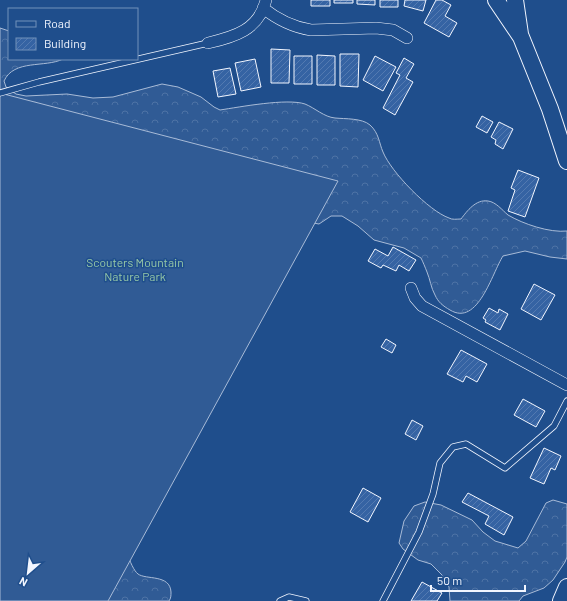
<svg xmlns="http://www.w3.org/2000/svg" width="567" height="601" font-family="Barlow,sans-serif">
<style>
.forest{fill:url(#forest-crowns);stroke:#a8bbd7}
.built{fill:#305b95;stroke:#a8bbd7}
.building{fill:url(#building-hatch);stroke:#f2f6ff}
.lines{fill:none;stroke-linecap:round;stroke-linejoin:round}
.service-casing{stroke:#f2f6ff;stroke-width:7}
.minor-casing{stroke:#f2f6ff;stroke-width:12}
.secondary-casing{stroke:#f2f6ff;stroke-width:18}
.service{stroke:#1f4e8c;stroke-width:5.5}
.minor{stroke:#1f4e8c;stroke-width:11}
.secondary{stroke:#1f4e8c;stroke-width:16}
.labels{text-anchor:middle;stroke-width:3;stroke-linejoin:round;paint-order:stroke}
.park-label{font-size:12px;fill:#97c8a6;stroke:#1f4e8c}
</style>
<defs>
<pattern id="forest-crowns" width="20" height="18" patternUnits="userSpaceOnUse"><rect width="20" height="18" fill="#305b95"/><path d="M2 6a3 3 0 1 1 6 0M12 15a3 3 0 1 1 6 0" fill="none" stroke="#4e73a5"/></pattern>
<pattern id="building-hatch" width="6" height="6" patternUnits="userSpaceOnUse"><rect width="6" height="6" fill="#3563a3"/><path d="M-1 1l2-2M0 6l6-6M5 7l2-2" fill="none" stroke="#537ab1"/></pattern>
</defs>
<rect width="100%" height="100%" fill="#1f4e8c"/>
<path class="forest" d="M0,28L9,31V59H63C45,68 14,59 4,81L6,87L16,94L26,96L67,94L93,98L113,97L162,84L178,87L201,97L214,107L220,110C240,107 287,98 305,104C315,108 324,117 335,118C345,119 362,118 370,125C379,133 379,143 383,152C391,172 429,211 449,218C452,220 457,219 461,219C467,211 476,199 488,201C496,202 502,210 508,215C523,224 550,233 567,231V259L550,257L525,251L503,256C492,273 478,327 450,310C443,306 438,302 435,295C431,288 430,279 427,272C425,267 423,262 421,258L404,248L374,240L358,226L342,216H331L319,224L302,221L119,527C122,537 130,568 138,574C146,580 170,574 171,592C171,596 171,598 169,601H0Z
M553,500L567,504V557L565,562L553,580L544,588L523,596L519,601H450L449,587L442,575L431,564L418,560L403,549L399,543L404,521L414,506L425,502L441,505L472,520L483,532L495,541L518,548L526,541L546,503Z"/>
<path class="built" d="M0,93L338,181L108,601H0Z"/>
<path class="building" d="M311,0H330V6H311Z
M334,0H353V3H334Z
M357,0H375V5L357,4Z
M380,0H398V7H380Z
M405,0H426L423,11L404,6Z
M436,0H442L451,5L445,16L457,23L449,37L424,23Z
M271,49L290,50L289,83H271Z
M340,54H359L358,87L340,86Z
M317,55L335,56V85H317Z
M294,56H312V84H294Z
M375,56L396,67L383,91L363,80Z
M404,58L414,64L406,78L413,82L395,115L383,108L400,75L396,73Z
M255,59L261,87L241,91L235,63Z
M230,68L236,94L218,97L213,71Z
M482,116L493,122L487,133L476,127Z
M499,122L513,129L503,149L495,144L496,140L491,137Z
M518,170L539,178L525,217L508,211L515,190L511,188Z
M393,247L416,260L409,271L399,265L396,271L383,265L381,268L368,261L375,249L388,256Z
M534,284L555,295L541,320L521,309Z
M489,308L498,313L499,309L508,314L500,330L485,322L486,320L483,318Z
M386,339L396,345L392,353L381,347Z
M461,350L487,364L477,382L466,376L463,382L447,374Z
M523,399L545,411L536,427L514,415Z
M412,420L423,426L416,440L405,434Z
M544,448L561,456L555,470L551,468L544,484L530,478Z
M363,488L381,498L368,522L350,512Z
M468,493L513,517L504,535L485,524L489,516L462,502Z
M422,582L442,593L437,601H411Z"/>
<g class="lines">
<g class="service-casing">
<path id="service" d="M0,93L39,82L208,43
M280,601L289,597L306,601
M383,601L419,532L433,494L440,463L453,447L466,444L505,468L554,426L567,401"/>
</g>
<g class="minor-casing">
<path id="minor" d="M263,8C278,20 292,27 311,30L376,28L393,30L407,38
M208,43C234,37 259,30 266,0
M411,288L415,298L422,306L567,385"/>
</g>
<g class="secondary-casing">
<path id="secondary" d="M496,0L521,37L550,109L567,161
M515,0L520,34
M561,601L567,587"/>
</g>
<use href="#service" class="service"/>
<use href="#minor" class="minor"/>
<use href="#secondary" class="secondary"/>
</g>
<g class="labels">
<g class="park-label">
<text x="135" y="267">Scouters Mountain<tspan x="135" dy="14">Nature Park</tspan></text>
</g>
</g>
<rect x="8" y="8" width="130" height="52" fill="#1f4e8c" stroke="#7391ba"/>
<rect x="16" y="21" width="20" height="6" fill="#1f4e8c" stroke="#7391ba"/>
<text x="44" y="28" font-size="12" fill="#f2f6ff">Road</text>
<rect x="16" y="38" width="20" height="12" fill="url(#building-hatch)" stroke="#7391ba"/>
<text x="44" y="48" font-size="12" fill="#f2f6ff">Building</text>
<g transform="translate(28 573) rotate(208)" stroke="#1f4e8c" stroke-width="3" paint-order="stroke">
<path d="M0-3L7 15L0 10L-7 15Z" fill="#f2f6ff"/>
<text y="-6" font-size="11" font-weight="bold" text-anchor="middle" fill="#f2f6ff">N</text>
</g>
<path d="M431 585v6h94v-6" fill="none" stroke="#f2f6ff" stroke-width="2"/>
<text x="437" y="585" font-size="12" fill="#f2f6ff" stroke="#1f4e8c" stroke-width="3" paint-order="stroke">50 m</text>
</svg>
